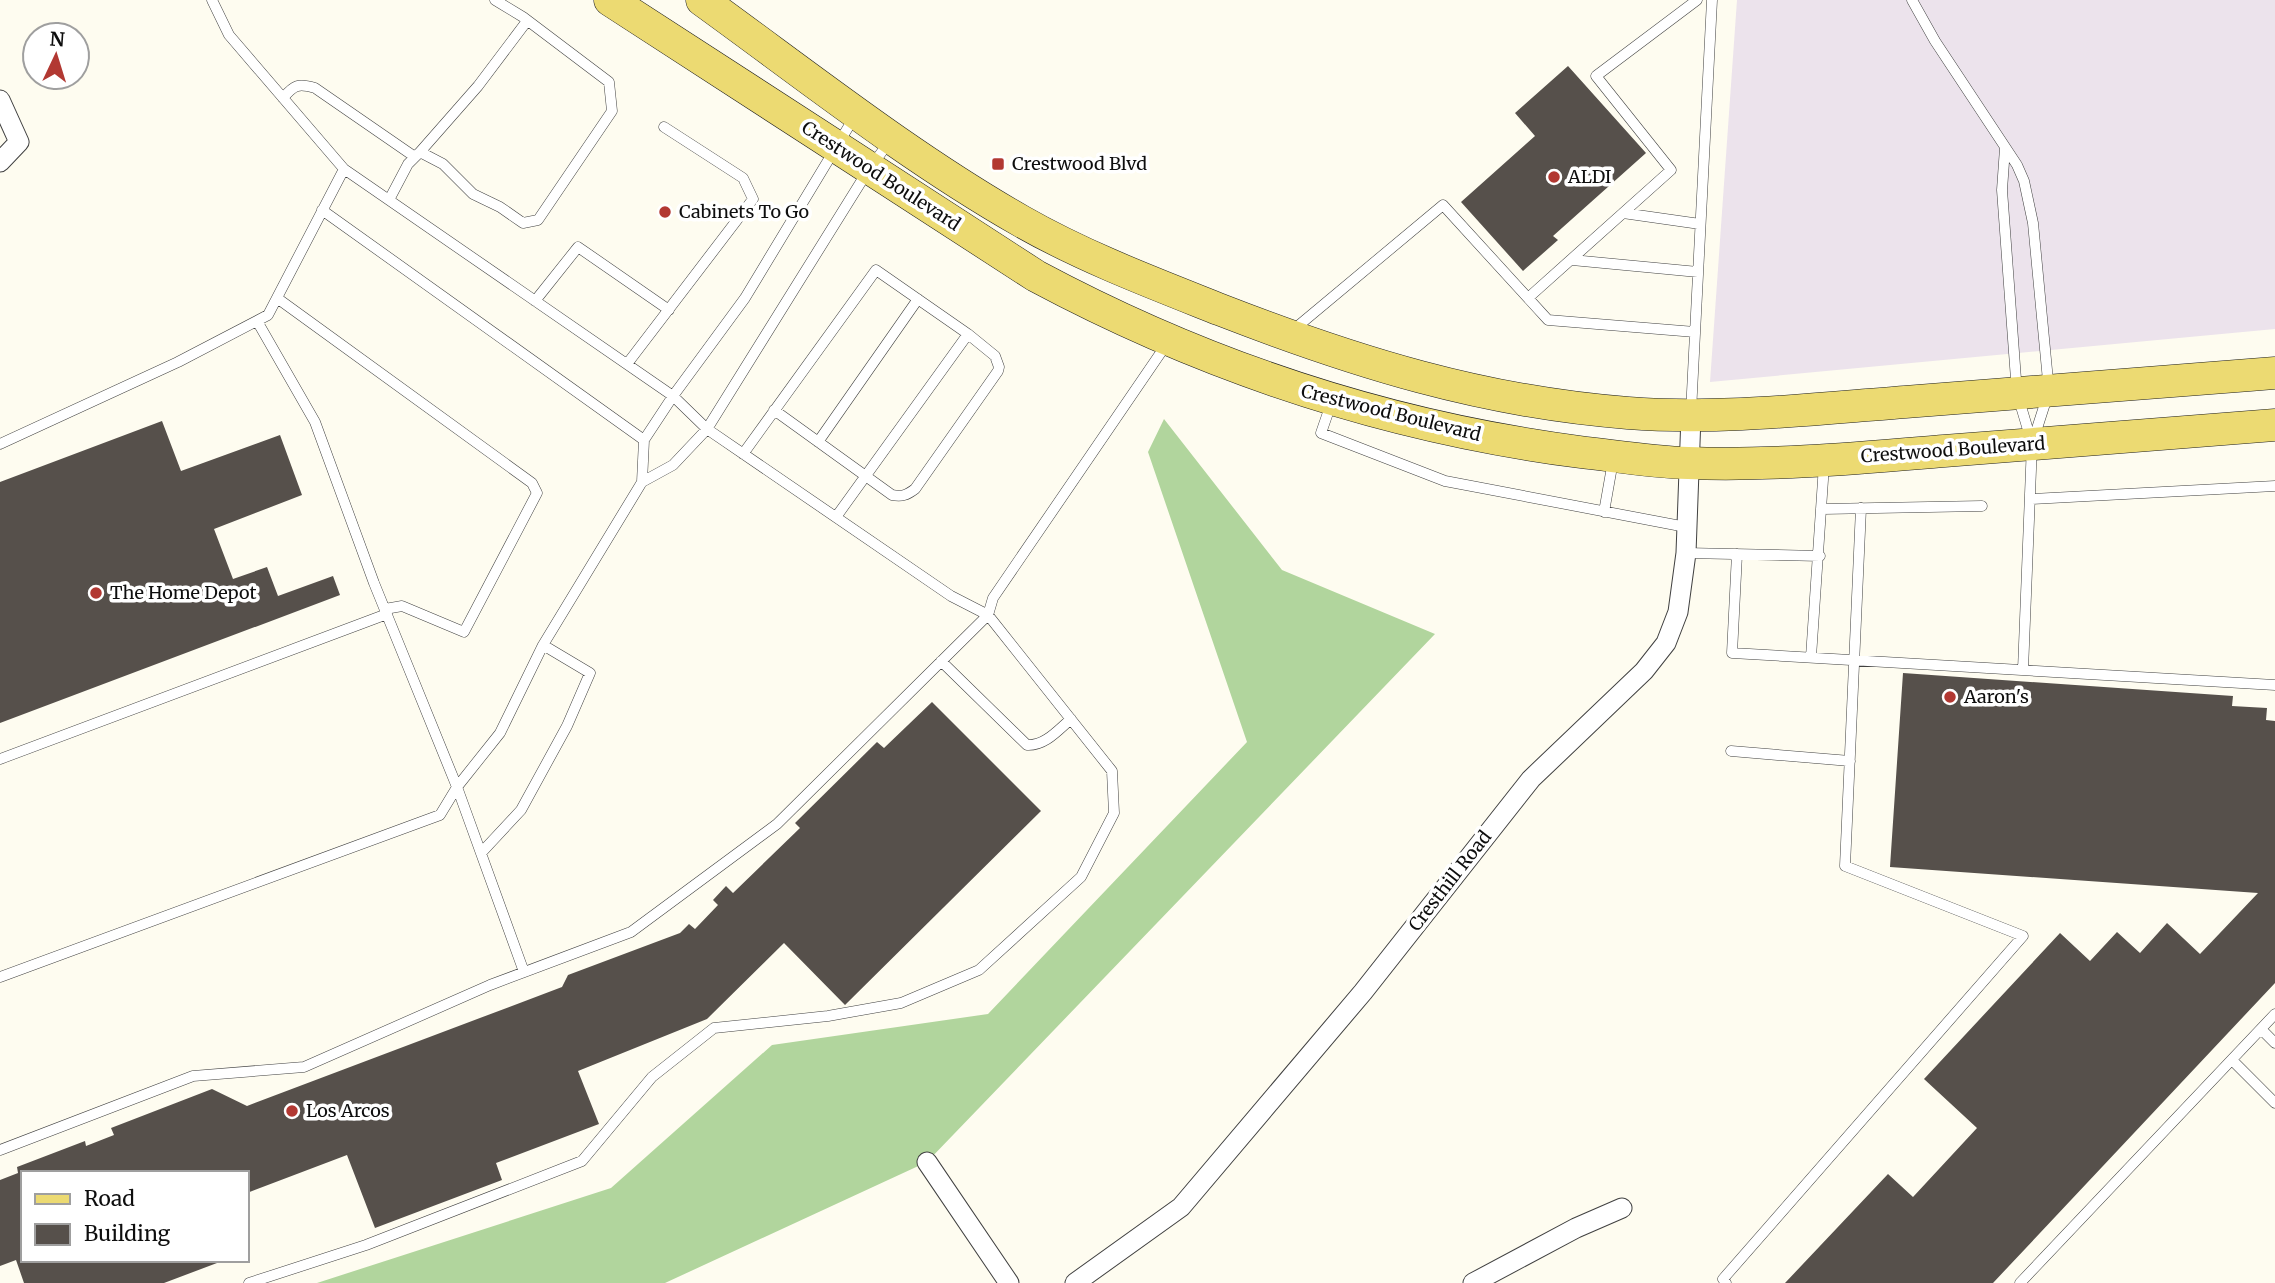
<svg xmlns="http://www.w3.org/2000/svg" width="2275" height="1283" font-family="Merriweather,serif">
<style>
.industrial{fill:#ece3ec}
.forest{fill:#b1d59d}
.building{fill:#56504b}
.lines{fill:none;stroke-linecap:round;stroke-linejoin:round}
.service-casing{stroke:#414141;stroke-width:11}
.minor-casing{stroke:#414141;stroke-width:21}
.primary-casing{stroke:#1f1f1f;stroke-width:33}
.service{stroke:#fff;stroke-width:10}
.minor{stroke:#fff;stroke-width:19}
.primary{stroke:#ecda72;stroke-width:32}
.poi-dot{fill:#b23832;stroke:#fff;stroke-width:2.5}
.labels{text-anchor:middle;stroke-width:7;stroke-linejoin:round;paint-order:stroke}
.poi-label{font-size:18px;fill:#0e0e0e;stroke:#fff;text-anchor:start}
.street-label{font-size:18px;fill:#0e0e0e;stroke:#fff}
</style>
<rect width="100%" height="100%" fill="#fefcf0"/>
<path class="industrial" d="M1737,0H2275V329L1710,382Z"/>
<path class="forest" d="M1164,419L1282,570L1435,634L927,1162L665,1283H317L611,1188L772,1045L988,1014L1247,742L1148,452Z"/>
<path class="building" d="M1568,66L1646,153L1553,236L1558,240L1523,271L1461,202L1535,136L1515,113Z
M162,421L181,471L280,435L302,495L214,529L233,579L267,567L278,596L333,576L340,595L0,723V482Z
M1903,673L2233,696L2232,706L2267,708L2266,720L2275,721V983L1993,1283H1785L1888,1174L1913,1197L1977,1128L1924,1079L2060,933L2090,961L2117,932L2140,953L2167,923L2200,954L2258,893L1890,867Z
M932,702L1041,811L845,1005L784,943L707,1019L578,1071L599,1124L496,1163L502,1180L375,1228L347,1155L247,1193V1173H23V1260H216L217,1263L164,1283H24L16,1260L0,1266V1180L18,1173L17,1167L85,1141L86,1146L114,1135L111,1128L212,1089L247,1106L562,987L568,975L680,933L689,924L695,929L718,905L713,900L726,886L733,893L800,828L795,823L877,742L884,748Z"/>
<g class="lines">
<g class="service-casing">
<path id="service" d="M212,0L229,35L344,169L673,396L707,429L951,596L988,615L993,598L1166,345
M1912,0L1935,41L2017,165L2024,181L2033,223L2049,391L2032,444L2023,670
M283,98C294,85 298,83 315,88L415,157
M2005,148L2002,190L2017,393L2031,440
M420,152L478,86L527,21
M389,200L408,164L420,152L443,164L473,194L500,207L523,223L538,220L612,111L609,82L523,17L495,0
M322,210L644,440
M1623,213L1700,224
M1572,260L1698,272
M277,298L532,483L537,493L464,632L402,606L385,609
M1528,298L1671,170L1596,76L1697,0
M535,301L578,247L669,310
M257,321L315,422L374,583L457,787L524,972
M1292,331L1443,205L1548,320L1695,332
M627,364L753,199L743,178L664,127
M1332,401L1321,433L1445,481L1686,527
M774,410L892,495C902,497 907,495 915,489L998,371L999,367L995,356L968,334
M1691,412L1712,0
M818,442L918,299
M0,444L178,362L268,315L344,169
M743,454L876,270L968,334L836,517
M642,482L673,465L707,429L869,169L890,141
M2030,499L2275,486
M1823,509L1982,506
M1604,512L1613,461
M1686,553L1820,556
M1737,554L1732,653L2275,685
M1811,657L1824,465
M941,661L1027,745C1045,746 1058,730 1071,719
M1731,751L1850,761
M0,759L387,614
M481,853L521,810L567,726L590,673L543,645
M0,977L440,815L457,787L500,733L543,645L642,482L644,440L673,396L745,298L855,116
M2261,1029L2275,1043
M2232,1060L2275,1103
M0,1150L193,1076L304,1067L490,985L631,932L777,824L988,615L1112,771L1114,813L1081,877L979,970L901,1003L828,1016L714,1028L652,1077L582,1161L366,1245L249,1283
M1726,1283L1723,1279L2023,936L1845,866L1861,508
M2020,1283L2275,1014"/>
</g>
<g class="minor-casing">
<path id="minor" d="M0,100L19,142L0,162
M927,1162L1009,1283
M1075,1283L1181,1207L1363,992L1531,779L1644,671L1666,643L1678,612L1686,553L1691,416
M1473,1283L1576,1228L1622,1208"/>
</g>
<g class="primary-casing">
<path id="primary" d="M610,0L1036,276C1208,368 1387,427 1580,452C1616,456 1652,462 1688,463C1774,466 1859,458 1944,451C2054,442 2165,434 2275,425
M702,0C807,76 909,157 1021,221C1084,257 1153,283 1221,310C1355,362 1483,402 1628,413C1720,420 1813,409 1905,402C2029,392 2152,383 2275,373"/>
</g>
<use href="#service" class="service"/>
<use href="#minor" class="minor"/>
<use href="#primary" class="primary"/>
</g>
<g class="poi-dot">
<rect x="991" y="157" width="14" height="14" rx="3.5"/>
<circle cx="1554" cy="177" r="7"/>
<circle cx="665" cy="212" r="7"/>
<circle cx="96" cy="593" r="7"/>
<circle cx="1950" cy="697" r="7"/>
<circle cx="292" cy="1111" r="7"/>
</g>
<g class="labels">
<g class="poi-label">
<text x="1012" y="170">Crestwood Blvd</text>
<text x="1568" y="183">ALDI</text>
<text x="679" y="218">Cabinets To Go</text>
<text x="110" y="599">The Home Depot</text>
<text x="1964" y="703">Aaron's</text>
<text x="306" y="1117">Los Arcos</text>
</g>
<g class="street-label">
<text transform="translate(881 176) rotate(33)" y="6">Crestwood Boulevard</text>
<text transform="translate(1391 413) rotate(14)" y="6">Crestwood Boulevard</text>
<text transform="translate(1953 450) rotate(-4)" y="6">Crestwood Boulevard</text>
<text transform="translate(1450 881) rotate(-52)" y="6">Cresthill Road</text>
</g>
</g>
<rect x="21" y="1171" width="228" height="91" fill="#ffffff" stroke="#9f9f9f" stroke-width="2"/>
<rect x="35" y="1194" width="35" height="10" fill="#ecda72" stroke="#9f9f9f" stroke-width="2"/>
<text x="84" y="1206" font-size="21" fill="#0e0e0e">Road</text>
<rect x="35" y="1224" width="35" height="21" fill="#56504b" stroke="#9f9f9f" stroke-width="2"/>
<text x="84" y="1241" font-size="21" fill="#0e0e0e">Building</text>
<g transform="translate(56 56) rotate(4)"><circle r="33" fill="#ffffff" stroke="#9f9f9f" stroke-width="2"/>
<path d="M0-5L12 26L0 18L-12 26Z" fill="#b23832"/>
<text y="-10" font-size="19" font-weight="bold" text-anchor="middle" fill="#0e0e0e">N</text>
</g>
</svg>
